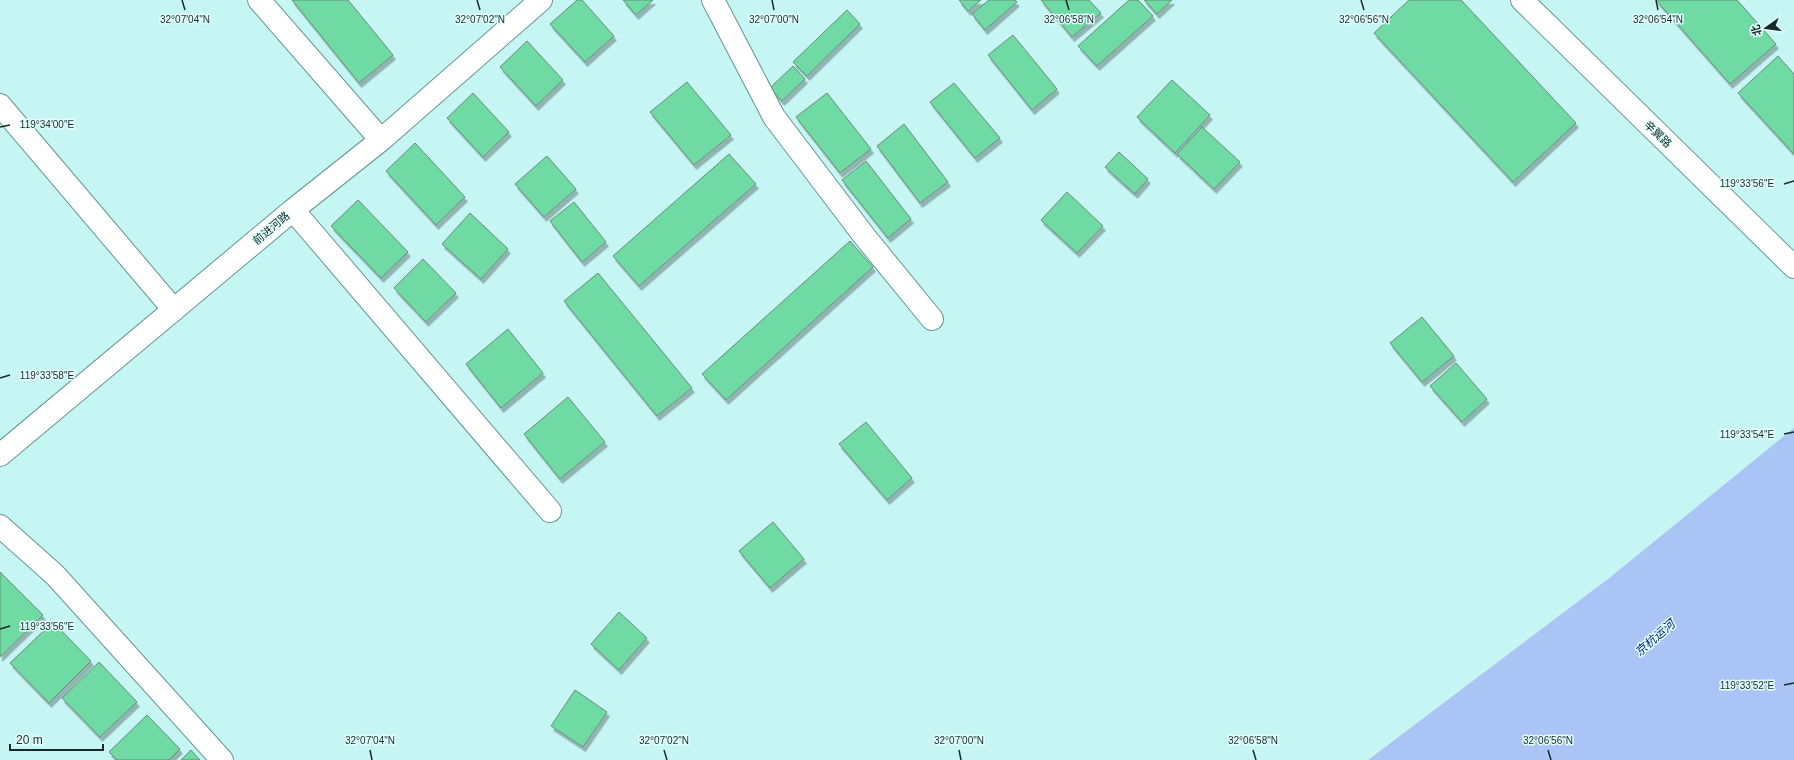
<svg xmlns="http://www.w3.org/2000/svg" width="1794" height="760" font-family="Helvetica,'Noto Sans SC',sans-serif">
<style>
.water{fill:#aac4f6}
.building{fill:#6fdaa4;stroke:#698c78;filter:url(#shadow)}
.lines{fill:none;stroke-linecap:round;stroke-linejoin:round}
.minor-casing{stroke:#669493;stroke-width:24}
.minor{stroke:#fff;stroke-width:22}
.ticks{fill:none;stroke:#172a29;stroke-width:1.5}
.labels{text-anchor:middle;stroke-width:3;stroke-linejoin:round;paint-order:stroke}
.street-label{font-size:11px;fill:#172a29;stroke:#e2fffe}
.water-label{font-size:12px;font-style:italic;fill:#02247f;stroke:#e2fffe}
.ticks-label{font-size:10px;text-anchor:middle;fill:#172a29;stroke:#e2fffe;stroke-width:3;stroke-linejoin:round;paint-order:stroke}
</style>
<defs>
<filter id="shadow"><feDropShadow dx="2.5" dy="4.5" stdDeviation="0" flood-color="#0004"/></filter>
</defs>
<rect width="100%" height="100%" fill="#c6f6f4"/>
<path class="water" d="M1794,428V760H1368L1608,579Z"/>
<path class="building" d="M292,0H348L393,55L359,83Z
M577,0H582L614,36L585,62L550,24Z
M623,0H653L636,15Z
M959,0H981L968,11Z
M989,0H1015L1017,2L985,30L972,14Z
M1041,0H1089L1101,13L1072,37Z
M1129,0H1138L1153,16L1097,66L1078,46Z
M1144,0H1172L1157,14Z
M1409,0H1461L1576,123L1513,182L1374,33Z
M1656,0H1737L1776,44L1730,84Z
M847,10L860,24L807,76L793,62Z
M1013,35L1057,89L1032,110L988,55Z
M527,41L563,80L536,106L500,67Z
M1778,56L1794,74V154L1738,93Z
M793,66L805,79L782,101L770,88Z
M1172,80L1210,115L1175,153L1137,117Z
M687,82L731,135L694,165L650,112Z
M954,83L1000,138L975,158L930,102Z
M473,93L509,132L483,157L447,118Z
M827,93L871,149L840,173L796,117Z
M904,124L948,182L920,203L877,146Z
M1202,127L1240,162L1214,189L1177,154Z
M415,143L465,197L436,225L386,171Z
M1119,152L1148,179L1135,194L1105,167Z
M729,154L756,184L639,286L613,256Z
M547,156L576,189L544,217L515,184Z
M866,161L911,219L888,238L842,180Z
M1067,192L1103,226L1077,253L1041,220Z
M358,200L408,252L381,278L331,226Z
M574,202L606,242L582,262L550,221Z
M470,213L508,249L481,279L442,244Z
M850,241L873,267L726,400L702,374Z
M423,259L456,293L426,322L394,288Z
M598,273L692,388L657,416L564,301Z
M1422,317L1454,356L1422,382L1390,343Z
M508,329L543,373L501,408L466,364Z
M1456,363L1487,399L1462,422L1430,386Z
M568,397L605,442L560,479L524,434Z
M866,422L912,478L887,500L839,444Z
M773,522L804,559L770,588L739,551Z
M0,572L43,615L0,657Z
M619,612L647,638L619,670L591,644Z
M53,622L91,661L49,703L10,663Z
M99,662L137,702L100,737L62,698Z
M575,690L607,712L583,747L551,726Z
M147,715L180,749L169,760H117L109,752Z
M191,750L200,760H181Z"/>
<g class="lines">
<g class="minor-casing">
<path id="minor" d="M259,0L381,140
M713,0L774,117L865,237L932,319
M1522,0L1794,267
M0,105L174,310
M293,210L550,511
M0,455L293,210L381,140L541,0
M0,526L55,575L222,760"/>
</g>
<use href="#minor" class="minor"/>
</g>
<path class="ticks" d="M182,0L185,10M477,0L480,10M772,0L774,10M1066,0L1069,10M1361,0L1364,10M1656,0L1658,10M0,127L10,125M1784,184L1794,181M0,378L10,375M1784,434L1794,432M0,629L10,626M1784,685L1794,683M370,750L372,760M664,750L667,760M959,750L961,760M1253,750L1256,760M1548,750L1551,760"/>
<g class="labels">
<g class="street-label">
<text transform="translate(1658 134) rotate(44)" y="4">辛翼路</text>
<text transform="translate(271 228) rotate(-40)" y="4">前进河路</text>
</g>
<g class="water-label">
<text transform="translate(1655 638) rotate(-41)" y="4">京杭运河</text>
</g>
</g>
<g class="ticks-label">
<text x="185" y="23">32°07'04"N</text>
<text x="480" y="23">32°07'02"N</text>
<text x="1364" y="23">32°06'56"N</text>
<text x="774" y="23">32°07'00"N</text>
<text x="1069" y="23">32°06'58"N</text>
<text x="1658" y="23">32°06'54"N</text>
<text x="47" y="128">119°34'00"E</text>
<text x="1747" y="187">119°33'56"E</text>
<text x="47" y="379">119°33'58"E</text>
<text x="1747" y="438">119°33'54"E</text>
<text x="47" y="630">119°33'56"E</text>
<text x="1747" y="689">119°33'52"E</text>
<text x="370" y="744">32°07'04"N</text>
<text x="664" y="744">32°07'02"N</text>
<text x="959" y="744">32°07'00"N</text>
<text x="1253" y="744">32°06'58"N</text>
<text x="1548" y="744">32°06'56"N</text>
</g>
<g transform="translate(1766 28) rotate(256)" stroke="#e2fffe" stroke-width="3" paint-order="stroke">
<path d="M0-3L7 15L0 10L-7 15Z" fill="#172a29"/>
<text y="-6" font-size="11" font-weight="bold" text-anchor="middle" fill="#172a29">北</text>
</g>
<path d="M10 744v6h93v-6" fill="none" stroke="#172a29" stroke-width="2"/>
<text x="16" y="744" font-size="12" fill="#172a29" stroke="#e2fffe" stroke-width="3" paint-order="stroke">20 m</text>
</svg>
